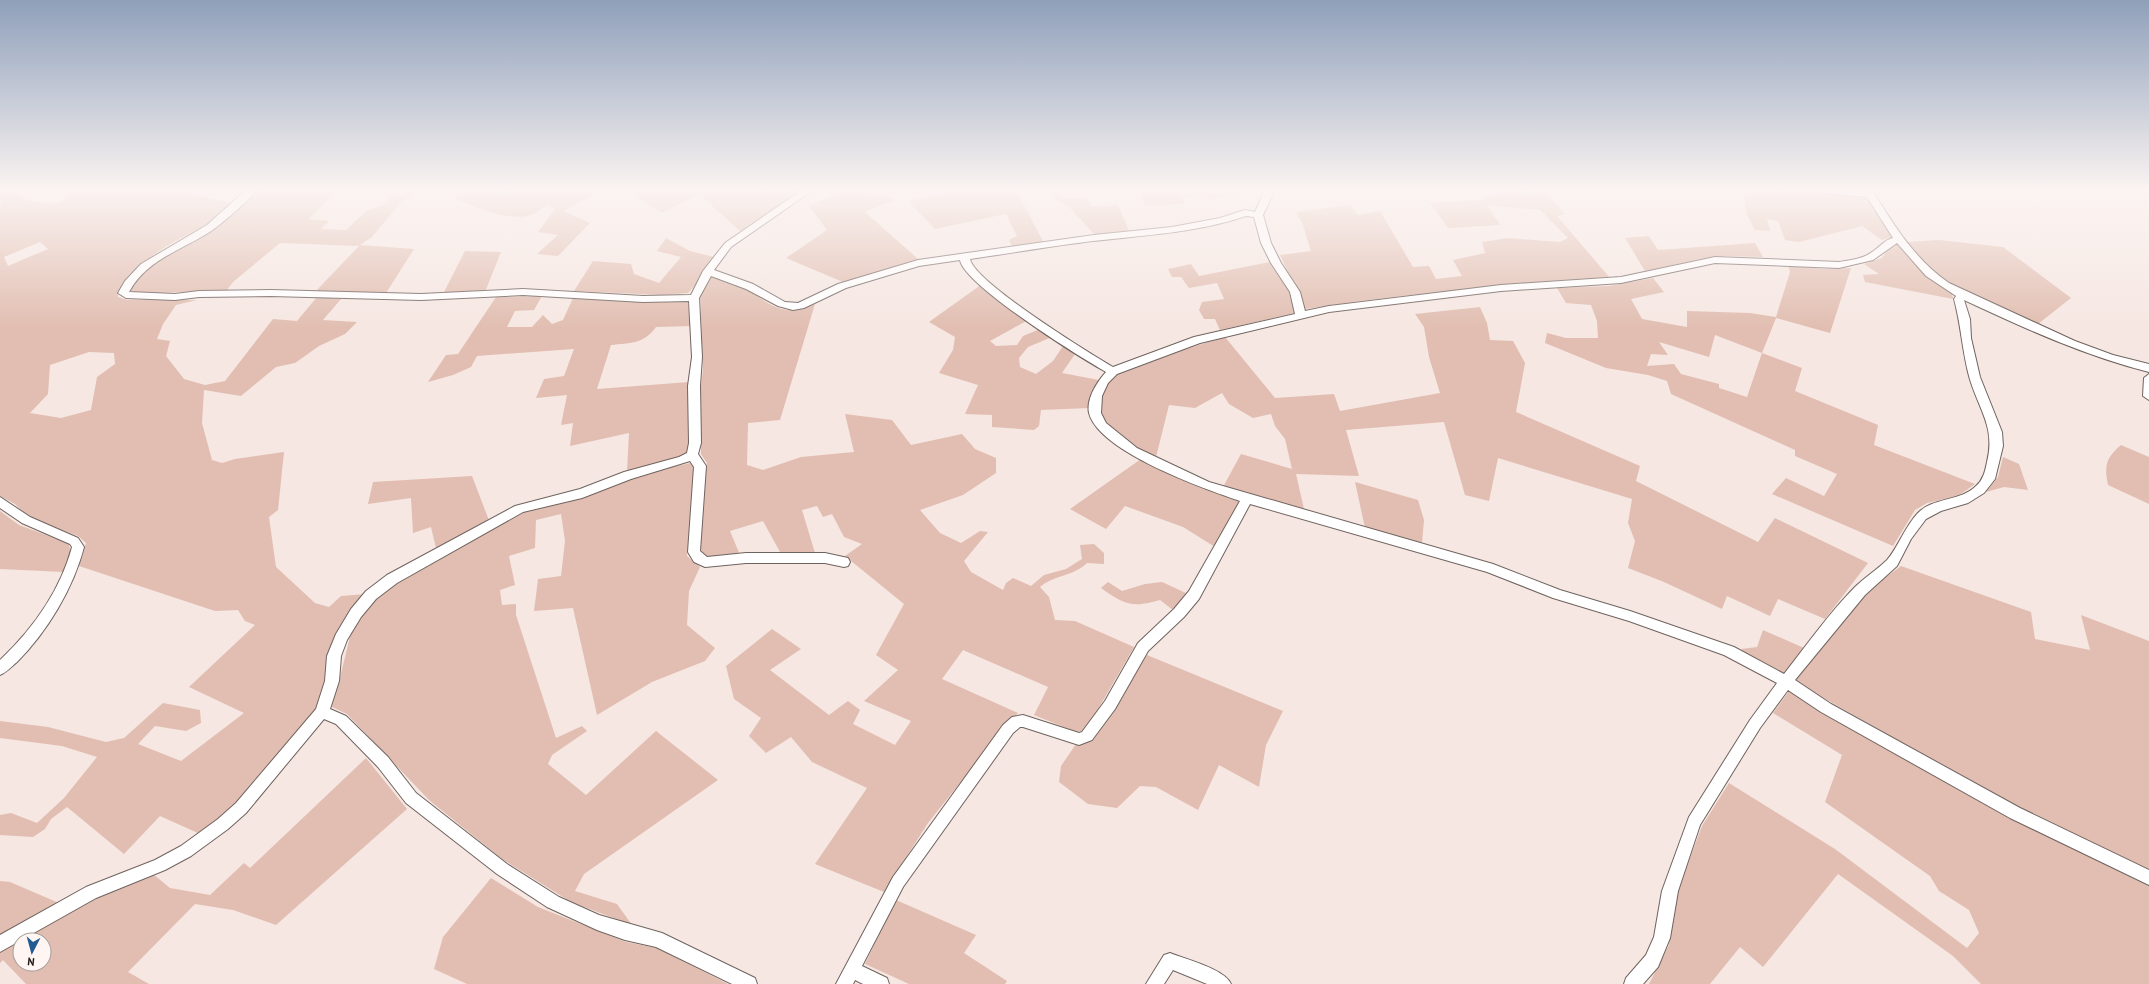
<svg xmlns="http://www.w3.org/2000/svg" width="2149" height="984" font-family="'PT Sans',sans-serif">
<style>
.green{fill:#e1beb1;fill-rule:evenodd}
.lines{fill:none;stroke-linecap:round;stroke-linejoin:round}
.minor-casing{stroke:#6f635f;stroke-width:2}
.minor{fill:#fff;fill-rule:evenodd}
</style>
<rect width="100%" height="100%" fill="#f6e7e2"/>
<path class="green" d="M0,190H8L27,200L51,204L61,202L75,190H173L230,203C210,229 188,232 162,249C150,257 139,267 128,276L126,282L118,291V297L127,300H197L176,305L163,324L157,339L170,341L166,356L184,379L205,385L225,381L273,319L297,321L317,297L341,299L323,320L357,322L345,334L319,346L295,363L276,367L241,396L204,390L202,423L212,460L222,463L235,459L284,452L278,510L269,517L276,567L315,603L329,607L341,596L366,594L327,682L319,707L235,806L200,834L160,816L124,854L67,807L51,819L45,829L33,837L0,835V815L11,813L37,823L64,798L97,757L62,746L0,738V721L48,727L106,742L124,738L163,703L200,710L201,723L186,731L155,726L138,744L181,761L244,713L189,687L255,625L245,621L238,610L215,611L79,566L86,543L78,536L29,518L15,504L0,496V205L2,202L0,200ZM40,242L48,249L8,266L4,257ZM89,352L114,353L115,364L97,377L91,410L61,418L30,413L48,394L50,365Z
M255,190H337L309,219L329,221L321,229L346,230L366,211L381,206L400,190H422L401,202L372,237L360,245L414,249L386,293L316,291L359,246L280,243L233,282L227,290L138,294L129,290L137,275L168,251L218,225L252,196Z
M461,190H602L564,211L590,223L558,256L537,254L558,235L538,232L555,209L547,205C542,208 537,213 531,215C507,222 478,207 455,199Z
M633,190H802L740,231L699,194L662,213L629,192Z
M836,190H867L871,196H887L894,200L865,212L918,259L843,282L786,258L827,230L809,206L839,193Z
M961,190H1016L1044,243L1012,246L1009,240L1017,236L1006,214L935,229L908,201Z
M1051,190H1059L1064,199L1087,197L1092,207L1118,205L1130,233L1095,235L1068,206L1057,201Z
M1141,190H1263L1209,199L1203,195L1182,198L1185,204L1147,206L1143,202Z
M1520,190H1543L1565,214L1557,216L1610,278C1508,286 1406,293 1305,309L1280,255L1311,251L1303,225L1296,212L1350,205L1358,215L1380,211L1413,267L1429,266L1436,279L1462,276L1453,260L1485,253L1482,242L1508,238L1560,242L1568,238L1540,210L1487,205L1500,225L1448,228L1430,203L1482,200L1485,196Z
M1744,190H1800L1868,197L1880,219L1893,237L1882,240L1862,226L1799,242L1785,240L1778,221L1767,219L1770,231L1755,230L1746,213Z
M1649,236L1658,250L1755,243L1763,257L1725,256L1700,259L1645,271L1625,238Z
M666,238L690,251L714,257L698,282L688,293L662,295L574,291L593,261L631,264L634,274L659,283L681,257L657,251Z
M1939,240L2003,247L2071,298L2038,324L1966,293L1946,282L1928,268L1907,242Z
M1898,243C1914,263 1929,281 1952,293L1953,299L1865,282L1863,275L1879,274L1864,264L1882,258L1890,245Z
M465,251L501,252L485,292L443,294Z
M1270,262L1288,289L1295,313L1220,330L1215,319H1204L1199,310L1202,302L1224,299L1217,283L1189,288L1181,277H1172L1168,269L1191,264L1199,276Z
M1788,265L1823,269L1851,268L1830,333L1776,318L1762,353L1802,368L1795,391L1878,425L1874,445L1975,484L1958,496L1927,503L1915,510L1893,546L1772,494L1786,478L1824,496L1837,474L1795,456V450L1671,394L1667,381L1648,375L1606,368L1545,343L1547,333L1566,338H1598L1597,321L1591,305L1566,303L1557,288L1609,286L1653,278L1664,292L1631,299L1642,319L1687,327V311L1750,313L1776,317L1790,272ZM1715,335L1762,353L1747,397L1719,388V384L1681,374L1674,364L1647,366L1651,354L1668,355L1659,342L1709,357Z
M709,274C721,281 728,280 738,285C770,300 775,320 815,304L780,420L748,423L747,465L763,470L801,457L854,452L845,414L892,420L911,445L962,434L975,449L996,458V473L963,495L920,510L940,533L961,543L980,531L988,532L964,561L971,572L1003,590L1006,583L1013,578L1031,586L1044,575L1066,569L1082,559L1080,545L1094,544L1104,553V564L1087,563C1074,576 1054,575 1040,587L1049,597L1055,620L1075,621L1134,647L1086,730L1076,732L1034,715L1048,687L963,650L942,679L1018,713L997,736L928,823L884,892L815,864L867,788L812,762L791,737L766,753L749,736L761,718L734,699L726,666L772,629L801,649L770,670L829,715L848,701L860,710L853,724L895,745L911,721L864,701L898,670L876,655L904,604L845,556L862,544L844,537L832,514L823,517L817,506L802,510L815,553L780,552L763,521L730,531L740,555L707,558L700,553V523L707,463L701,454L700,394L703,370L700,290Z
M982,284L1028,320L990,341L996,346L1017,345L1023,336L1040,329L1052,337L1028,347L1019,358L1020,367L1036,374L1053,361L1063,346L1075,354L1062,373L1099,380L1092,394L1089,408L1041,410L1039,426L1034,430L992,427V415L965,414L978,385L939,373L953,350L955,337L929,322Z
M542,296L534,310L515,311L507,327H532L543,315L552,324L563,320L573,298L649,302L667,299L690,300L691,326L656,327C644,344 630,343 611,345L597,389L689,382L691,422L688,453L676,459L627,471L629,433L570,446L573,423L561,425L567,395L536,398L544,379L564,376L574,349L477,356L471,367L453,375L428,382L446,355L458,354L496,297Z
M1480,307L1487,323L1490,340L1513,341L1525,363L1516,412L1640,466L1636,481L1758,542L1775,518L1868,563L1825,619L1778,599L1770,616L1727,596L1722,609L1664,582L1628,568L1635,541L1628,523L1632,499L1498,458L1489,501L1465,495L1444,422L1346,430L1359,476L1296,474L1304,509L1223,487L1241,454L1292,469L1285,439L1275,426L1271,414L1253,418L1229,404L1222,393L1195,408L1169,405L1156,457C1132,445 1091,426 1103,393C1105,385 1111,378 1117,374C1128,367 1142,363 1155,359C1178,351 1202,344 1225,337L1275,398L1334,394L1340,411L1440,393L1429,357L1424,327L1415,314Z
M2121,445L2149,457V504L2108,485C2104,465 2106,458 2121,445Z
M2003,457L2019,464L2028,490L2004,487L1986,492L1998,477Z
M1141,459L1200,487L1241,500L1215,547L1183,527L1125,506L1106,529L1070,509Z
M691,463L695,468L687,556L700,567L689,591L687,625L715,648L705,661L652,682L597,715L573,608L534,611L538,579L561,576L565,541L561,514L536,520L535,548L509,556L515,585L500,590L502,605L516,604V615L556,738L582,726L587,731L552,755L548,764L586,795L656,731L718,780L584,874L575,891L617,904L632,925L571,902L502,859L429,800L347,714L330,706L339,682L351,632L369,605L390,585L518,515L535,507L671,467Z
M472,476L490,523L437,552L431,527L413,533L411,498L368,504L373,482Z
M1355,482L1418,500L1424,520L1422,543L1365,528Z
M0,511L19,525L68,543L71,552L64,572L0,569Z
M1901,566L2031,612L2035,639L2090,650L2081,615L2149,641V873L2018,809L1794,681L1858,598Z
M1108,582L1122,591L1145,584L1162,582L1186,593L1173,610L1160,600C1132,608 1125,605 1101,588Z
M1763,630L1804,648L1783,675L1754,660L1741,649L1757,647Z
M1147,655L1283,711L1266,745L1259,787L1219,765L1198,810L1156,787L1140,786L1117,808L1088,804L1059,782L1061,766L1076,744L1090,742Z
M1790,690L1997,811L2149,886V984H1981L1953,956L1838,874L1763,967L1740,947L1710,984H1649L1669,945L1676,895L1702,826L1729,783L1835,849L1967,948L1979,933L1969,910L1939,891L1930,876L1825,802L1842,755L1773,713Z
M366,758L407,809L276,925L233,910L195,904L128,972L149,984H26L3,960L0,963V949L76,905L153,874L170,888L210,895L244,863L250,868ZM20,940H44V964H20Z
M491,878L538,907L626,942L657,948L728,984H467L434,969L443,937Z
M0,881L10,882L59,903L0,937Z
M896,900L976,935L964,953L1007,981L1005,984H909L865,964Z"/>
<g class="lines">
<g class="minor-casing">
<path id="minor" d="M246,190H256C251,199 244,203 237,210C226,219 216,229 203,236C176,252 145,262 129,292L175,294L199,291L271,290L421,294L523,289L643,296L691,295L703,271L725,243L802,190H813L731,247L714,270L753,284L785,302L798,303L838,284L918,260L1094,235L1172,227L1220,218L1245,210L1255,212L1265,190H1275L1263,215L1271,243L1281,263L1300,292L1305,311L1329,306L1501,285L1621,277L1715,257L1839,262C1851,260 1863,259 1872,252C1880,247 1884,240 1893,238L1867,197L1822,193L1817,190L1863,191L1862,190H1872C1893,224 1915,260 1949,283L2075,341L2113,355L2149,364V372C2085,356 2024,328 1964,300L1970,319L1971,338L1980,377L2002,432L2003,446L1995,479L1984,493L1968,503L1941,511L1926,519L1911,539L1897,566L1865,595L1795,680L1831,704L2020,808L2149,870V885L2010,818L1821,712L1788,690L1760,728L1700,825L1678,891L1670,938L1658,967L1643,984H1624L1626,978L1646,955L1654,937L1662,891L1689,817L1750,720L1777,683L1724,655L1629,621L1553,598L1487,572L1250,504L1199,599L1184,617L1148,651L1115,709L1092,740L1079,745L1023,727H1020L1013,733L903,887L862,966L887,978L889,984H863L855,980L853,984H836L893,877L1003,725L1012,717L1023,715L1079,733L1082,732L1105,701L1138,643L1174,609L1189,591L1240,501C1205,489 1099,452 1089,413C1086,399 1097,382 1106,372C1081,358 964,285 960,260L919,266L846,288L804,308L793,310L778,306L746,289L711,276L699,298L702,357L700,386L701,443L698,454L706,466L700,551L707,557L746,553H825L848,558L850,562L848,566L844,567L825,563H746L705,567L694,562L688,552L694,467L690,461L631,479L582,498L523,512L397,583L376,599L361,617L347,640L341,656L339,681L330,709L346,716L388,757L416,793L507,864L559,897L599,915L662,933L755,978L757,984H732L656,947L625,940L597,930L547,907L497,874L406,803L378,767L336,724L324,719L246,813L228,829L191,856L165,870L96,898L0,952V935L86,887L155,860L181,846L218,819L236,803L316,709L325,681L327,656L336,634L351,609L366,591L387,575L515,506L580,489L624,472L679,457L687,453L689,443L688,386L692,357L689,301L643,302L523,295L421,300L271,296L199,297L175,300L126,298L118,293L125,281L141,264L207,225ZM1246,216L1254,217L1261,243L1271,263L1290,292L1295,314L1194,337L1113,367C1089,353 974,282 970,259C1011,253 1052,246 1093,241C1145,235 1196,233 1246,216ZM1897,243L1926,276L1956,296L1954,299C1961,324 1962,350 1969,376C1978,409 1996,426 1987,462C1985,472 1983,480 1976,486C1960,502 1932,497 1917,514C1905,527 1897,549 1887,560C1877,570 1865,577 1855,587C1829,613 1807,645 1784,674L1734,647L1630,611L1560,590L1493,564L1209,482L1137,448L1106,423L1101,413L1102,396L1108,383L1117,374L1200,343L1329,312L1501,291L1621,283L1715,263L1839,268L1873,260Z
M2149,374V400L2143,396L2144,378Z
M0,497L30,517L78,538L84,547C73,589 47,632 17,662C11,667 7,672 0,675V660C32,630 60,591 72,547L70,544L22,523L0,508Z
M1170,953C1185,959 1225,969 1231,984H1207L1173,970L1164,984H1146L1164,955Z"/>
</g>
<use href="#minor" class="minor"/>
</g>
<linearGradient id="sky" x2="0" y2="1"><stop stop-color="#8fa0ba"/><stop offset="0.58" stop-color="#fbf4f2"/><stop offset="1" stop-color="#fbf4f2" stop-opacity="0"/></linearGradient>
<rect width="2149" height="328" fill="url(#sky)"/>
<g transform="translate(32 952) rotate(186)"><circle r="19" fill="#fff6f3" stroke="#a59e9b"/>
<path d="M0-3L7 15L0 10L-7 15Z" fill="#215b92"/>
<text y="-6" font-size="11" font-weight="bold" text-anchor="middle" fill="#1f1a18">N</text>
</g>
</svg>
